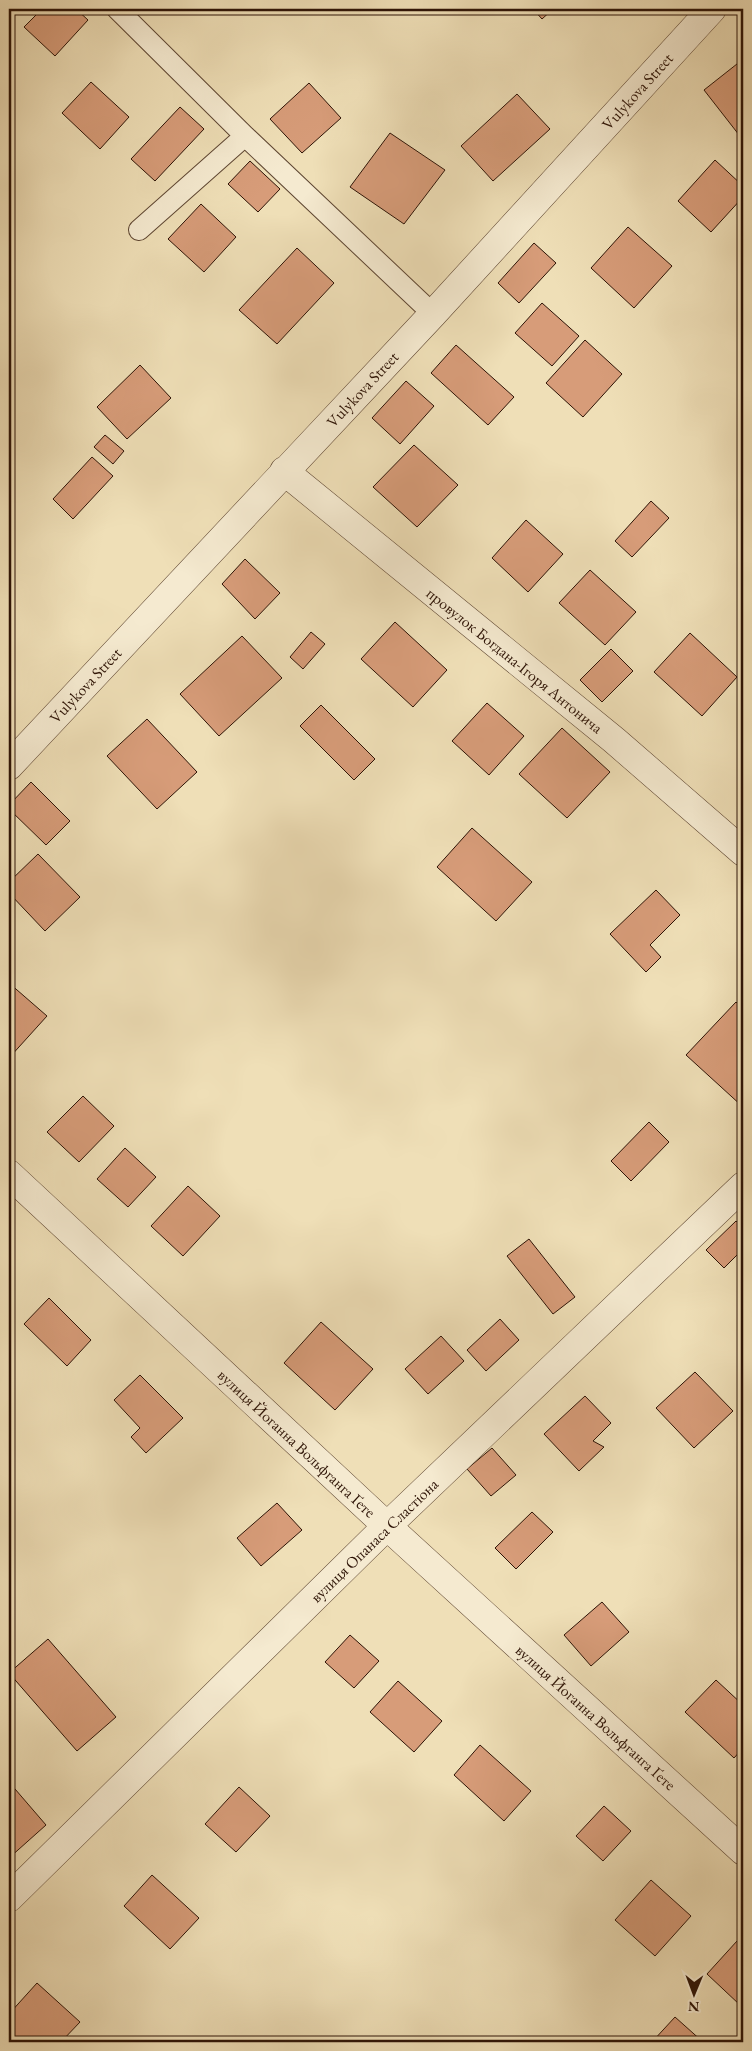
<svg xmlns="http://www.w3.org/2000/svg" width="752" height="2051" font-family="'EB Garamond',serif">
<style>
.building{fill:#d79c79;stroke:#2d1306}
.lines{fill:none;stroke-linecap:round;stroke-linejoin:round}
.service-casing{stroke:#5e4632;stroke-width:22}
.minor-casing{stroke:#5e4632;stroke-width:29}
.service{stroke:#f5ead0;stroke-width:20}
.minor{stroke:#f5ead0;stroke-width:28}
.labels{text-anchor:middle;stroke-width:4;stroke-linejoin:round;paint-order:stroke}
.street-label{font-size:16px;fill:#2d1306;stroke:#f5ead0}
</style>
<rect width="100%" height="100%" fill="#efdfb7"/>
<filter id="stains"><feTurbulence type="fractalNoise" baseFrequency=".004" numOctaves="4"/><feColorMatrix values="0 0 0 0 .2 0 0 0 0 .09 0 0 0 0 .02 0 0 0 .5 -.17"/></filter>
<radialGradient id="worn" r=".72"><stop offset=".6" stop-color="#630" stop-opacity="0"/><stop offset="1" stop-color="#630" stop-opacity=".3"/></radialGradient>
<path class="building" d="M42,9H76L88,20L55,56L24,27Z
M533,9H553L542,19Z
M742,60L743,62V140L704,90Z
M91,82L129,117L100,149L62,113Z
M309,83L341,118L302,153L270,119Z
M517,94L550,129L493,181L461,146Z
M180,107L204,129L155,181L131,159Z
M390,133L445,170L404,224L350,187Z
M715,160L743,186V197L711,232L678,201Z
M250,161L280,189L258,212L228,184Z
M201,204L236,237L204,272L168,239Z
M628,227L672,266L634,308L591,268Z
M534,243L556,263L519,303L498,283Z
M297,248L334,283L277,344L239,310Z
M542,303L579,336L552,366L515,333Z
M585,340L622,374L583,417L546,383Z
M456,345L514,397L488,425L431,373Z
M140,365L171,398L127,439L97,407Z
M406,381L434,406L400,444L372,418Z
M105,435L124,451L113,464L94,447Z
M414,445L458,485L417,527L373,487Z
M92,457L113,476L73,519L53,499Z
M651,501L669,518L632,557L615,541Z
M526,520L563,554L528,592L492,558Z
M245,559L280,593L255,619L222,584Z
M590,570L636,612L605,645L559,603Z
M395,622L447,670L413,707L361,659Z
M311,632L325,644L303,669L290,657Z
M690,633L737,677L702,716L654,672Z
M242,636L282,678L219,736L180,694Z
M611,649L633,671L602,702L580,680Z
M487,703L524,736L489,775L452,741Z
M321,705L375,759L354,780L300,726Z
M147,719L197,772L157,809L107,756Z
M562,728L610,772L567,818L519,774Z
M31,782L70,821L46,845L9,809V805Z
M472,828L532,882L496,921L437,867Z
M38,854L80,897L45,931L9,893V882Z
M656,890L680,915L650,945L661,957L646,972L610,934Z
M9,983L47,1016L9,1058Z
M736,1002L743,1009V1107L686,1055Z
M83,1096L114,1126L79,1162L47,1132Z
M649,1122L669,1142L631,1181L611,1161Z
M125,1148L156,1177L128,1207L97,1179Z
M188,1186L220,1216L183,1256L151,1226Z
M736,1221L743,1228V1249L724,1268L706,1250Z
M529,1239L575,1297L553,1314L507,1256Z
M49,1298L91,1340L67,1366L24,1324Z
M500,1319L519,1340L486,1371L467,1350Z
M321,1322L373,1369L335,1410L284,1363Z
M441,1336L464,1361L428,1394L405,1369Z
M695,1372L733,1411L694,1448L656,1408Z
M140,1375L183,1418L146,1453L131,1437L140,1428L114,1400Z
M585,1396L611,1423L593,1441L604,1447L579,1471L544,1434Z
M492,1448L516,1475L491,1496L467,1469Z
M277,1503L302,1530L261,1566L237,1538Z
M532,1512L553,1532L516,1569L495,1548Z
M602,1602L629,1632L591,1666L564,1635Z
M350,1635L379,1661L354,1688L325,1662Z
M48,1639L116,1717L77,1751L9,1673Z
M716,1680L743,1705V1748L734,1758L685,1712Z
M398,1681L442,1721L414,1752L370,1712Z
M480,1745L531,1791L504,1821L454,1775Z
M9,1782L46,1825L9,1858Z
M239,1787L270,1816L236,1852L205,1824Z
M604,1806L631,1831L603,1861L576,1836Z
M152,1875L199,1918L170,1949L124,1906Z
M651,1880L691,1916L655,1956L615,1920Z
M737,1941L743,1947V2002L740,2005L707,1974Z
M37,1983L80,2022L61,2042H9V2014Z
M675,2017L703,2042H652Z"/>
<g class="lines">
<g class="service-casing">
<path id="service" d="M117,9L245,136L433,314
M139,230L245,136"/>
</g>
<g class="minor-casing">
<path id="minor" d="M284,471L614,740L743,852
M9,766L433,314L712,9
M9,1174L387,1526L743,1851
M9,1898L387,1526L743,1186"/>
</g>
<use href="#service" class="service"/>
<use href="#minor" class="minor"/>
</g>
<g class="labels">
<g class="street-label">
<text transform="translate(637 91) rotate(-48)" y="6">Vulykova Street</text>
<text transform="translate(362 389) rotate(-47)" y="6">Vulykova Street</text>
<text transform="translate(515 660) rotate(39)" y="6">провулок Богдана-Ігоря Антонича</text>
<text transform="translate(85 685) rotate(-47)" y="6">Vulykova Street</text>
<text transform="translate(297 1443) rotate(43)" y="6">вулиця Йоганна Вольфганга Ґете</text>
<text transform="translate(374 1540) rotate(-44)" y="6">вулиця Опанаса Сластіона</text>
<text transform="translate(596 1717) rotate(42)" y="6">вулиця Йоганна Вольфганга Ґете</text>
</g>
</g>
<rect width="752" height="2051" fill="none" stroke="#efdfb7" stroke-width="30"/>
<rect x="10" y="10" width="732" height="2031" fill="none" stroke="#2d1306" stroke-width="2.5"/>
<rect x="15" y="15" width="722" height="2021" fill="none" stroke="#2d1306"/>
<g transform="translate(694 1994) rotate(181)" stroke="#f5ead0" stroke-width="4" paint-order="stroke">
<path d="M0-4L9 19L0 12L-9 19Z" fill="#2d1306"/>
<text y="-8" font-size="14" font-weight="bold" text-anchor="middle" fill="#2d1306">N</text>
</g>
<rect width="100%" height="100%" filter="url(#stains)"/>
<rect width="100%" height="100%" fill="url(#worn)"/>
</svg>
